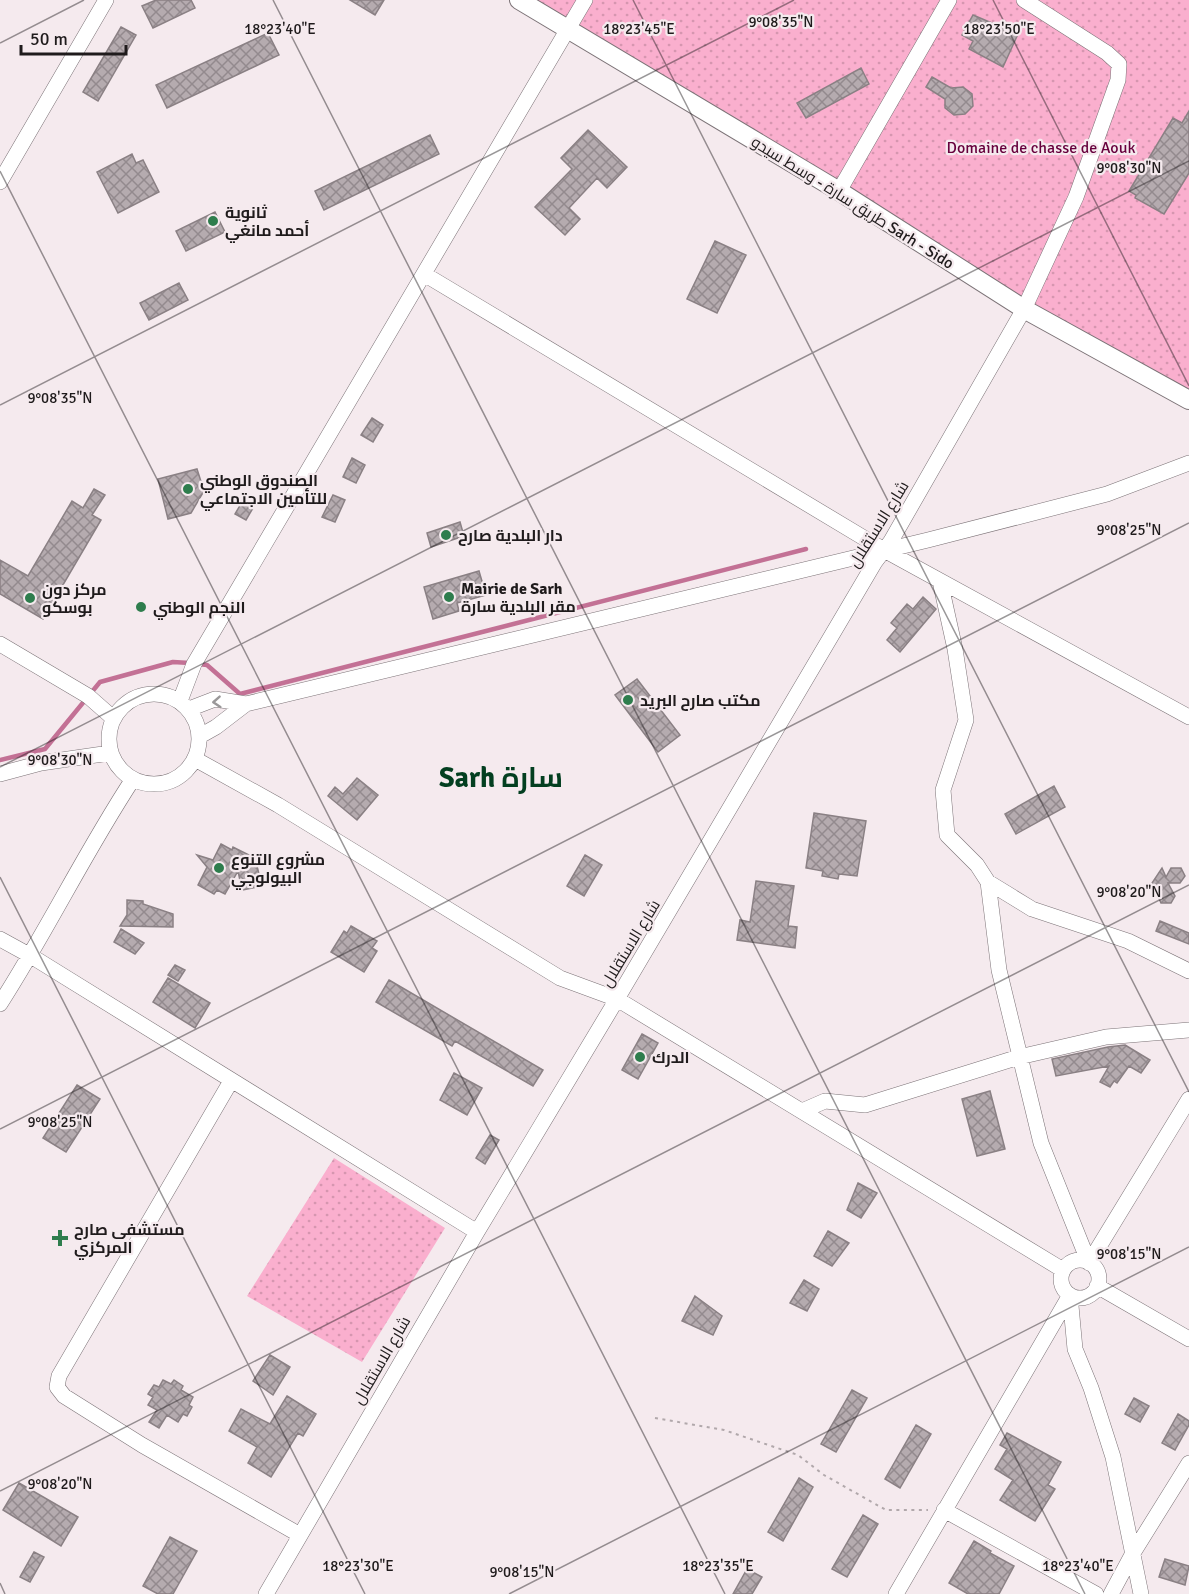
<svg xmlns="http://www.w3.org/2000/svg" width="1189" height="1594" font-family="Signika,Cairo,sans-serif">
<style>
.park{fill:url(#park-dots)}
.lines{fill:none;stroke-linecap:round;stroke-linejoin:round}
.stream{stroke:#c37195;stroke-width:4.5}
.building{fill:url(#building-cross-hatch);stroke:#8a8084;stroke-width:1.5}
.minor-casing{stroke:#7c7377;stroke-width:16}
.major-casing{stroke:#7c7377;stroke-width:20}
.path{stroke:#b1a8ab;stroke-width:2;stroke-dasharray:3 4.5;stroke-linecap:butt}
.minor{stroke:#fff;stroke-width:15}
.major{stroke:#fff;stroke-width:18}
.oneway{stroke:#9a9899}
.ticks{fill:none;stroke:#1f1b1c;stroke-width:1.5;stroke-opacity:0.45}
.poi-dot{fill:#2e7d4d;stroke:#f5eaee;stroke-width:2}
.labels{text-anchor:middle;stroke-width:4.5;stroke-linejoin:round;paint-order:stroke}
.park-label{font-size:16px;fill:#67003d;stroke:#f5eaee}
.street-label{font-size:16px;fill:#1f1b1c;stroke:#f5eaee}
.poi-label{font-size:16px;font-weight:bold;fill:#1f1b1c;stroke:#f5eaee;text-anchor:start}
.town-label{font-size:28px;font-weight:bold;fill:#033f20;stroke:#f5eaee}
.ticks-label{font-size:15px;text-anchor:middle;fill:#1f1b1c;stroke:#f5eaee;stroke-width:4.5;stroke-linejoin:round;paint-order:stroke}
</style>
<defs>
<pattern id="park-dots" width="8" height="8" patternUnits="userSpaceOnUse" patternTransform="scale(1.5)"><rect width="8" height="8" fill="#faafce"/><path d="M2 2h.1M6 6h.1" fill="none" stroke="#d696b0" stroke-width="1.8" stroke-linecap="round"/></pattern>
<pattern id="building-cross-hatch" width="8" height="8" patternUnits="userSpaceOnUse" patternTransform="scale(1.5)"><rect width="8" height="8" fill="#b5abaf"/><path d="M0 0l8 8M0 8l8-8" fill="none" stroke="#938a8e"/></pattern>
</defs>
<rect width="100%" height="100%" fill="#f5eaee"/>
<path class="park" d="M519,0H1189V400Z
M334,1158L445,1228L362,1362L247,1296Z"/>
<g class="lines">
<path class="stream" d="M198,664L207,665L240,694L806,549
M0,760L45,749L100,682L173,662L190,663"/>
</g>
<path class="building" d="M156,0H191L195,8L153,28L142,6Z
M350,0H384L375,15Z
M973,15L1018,34L1003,67L969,49L973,41L962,35Z
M121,27L136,35L98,101L83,92Z
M268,33L279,55L167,108L156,85Z
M861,68L869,84L806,118L797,103Z
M932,77L951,88L963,87L972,94L973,106L965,114L954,115L945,108V99L926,87Z
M1189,111V173L1164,214L1135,198L1136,195L1129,191L1173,118L1182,123Z
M588,130L627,167L607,188L597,178L569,208L580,219L565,235L535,207L572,169L561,158Z
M430,135L439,154L324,210L315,191Z
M132,154L136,163L143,160L159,192L118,213L97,172Z
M215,212L225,232L186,251L176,231Z
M715,241L746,255L717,313L687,299Z
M179,283L188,300L149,320L140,303Z
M372,418L383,425L373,442L361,435Z
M352,458L365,465L356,483L343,477Z
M197,469L204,491L191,513L168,519L158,479Z
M94,489L105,495L92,515L101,520L43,619L0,594V560L28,576L72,501L83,508Z
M333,495L345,500L335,522L322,517Z
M242,502L253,508L246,520L235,514Z
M460,522L464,536L431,547L427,533Z
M479,571L486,595L457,603L459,611L433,619L424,587Z
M923,597L936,609L900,652L887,640L897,628L891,623L907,604L913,609Z
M637,679L680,735L658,752L615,695Z
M357,778L378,795L357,820L328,796L335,787L343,794Z
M1054,786L1065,807L1016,834L1005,814Z
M814,813L866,821L857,876L839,874L838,879L822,876L823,871L806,868Z
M221,844L232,850L233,847L255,858L262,886L242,890L238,871L225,894L217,890L214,894L198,885L207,867L197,855L213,860Z
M585,855L602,865L584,896L567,886Z
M1162,868L1166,877L1171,868H1181L1185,876L1180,883H1168L1175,896L1171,903H1161L1152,883Z
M756,881L794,886L788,926L797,927L795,948L737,940L740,920L750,922Z
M127,900L143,901V904L173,914V927L120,926L127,915Z
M1160,921L1189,933V944L1156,931Z
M351,926L377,941L372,948L377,951L364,972L331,952L344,931L347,933Z
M121,929L144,943L135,954L114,942Z
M175,965L185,970L178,981L168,975Z
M168,978L210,1003L195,1028L153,1002Z
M389,980L543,1070L533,1086L455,1041L452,1046L376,1002Z
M642,1034L658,1043L638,1079L622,1070Z
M1125,1045L1150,1060L1141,1073L1129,1066L1117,1083L1114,1081L1110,1087L1100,1082L1109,1066L1056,1076L1052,1059L1108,1047Z
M454,1073L482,1088L467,1115L440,1100Z
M77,1085L100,1099L66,1152L43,1138Z
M990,1091L1005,1149L977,1156L962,1099Z
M490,1135L499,1140L485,1164L476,1158Z
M858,1183L877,1193L861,1218L847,1210Z
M828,1231L849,1243L832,1266L814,1256Z
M804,1280L819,1289L807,1311L790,1303Z
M695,1296L722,1316L713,1335L682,1321Z
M270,1355L290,1367L273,1395L253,1381Z
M163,1380L171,1384L174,1380L183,1386L181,1390L193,1397L189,1405L192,1407L187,1416L183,1414L178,1422L167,1415L159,1428L149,1422L157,1410L148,1405L153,1397L148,1394L154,1385L159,1387Z
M852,1390L867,1398L836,1452L821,1444Z
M287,1396L316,1414L303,1436L298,1433L271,1477L248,1463L257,1447L229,1431L241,1409L270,1424Z
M1134,1398L1149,1406L1140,1422L1125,1414Z
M1178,1414L1189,1421V1425L1175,1450L1162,1443Z
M916,1425L931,1434L900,1488L885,1479Z
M1007,1433L1061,1462L1048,1485L1055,1489L1035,1521L1000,1500L1013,1480L995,1469L1007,1449L1000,1445Z
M799,1478L813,1487L783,1541L768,1532Z
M19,1483L78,1517L61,1546L3,1510Z
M863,1515L878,1524L847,1577L832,1569Z
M170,1537L197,1551L173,1594H158L143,1586Z
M974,1541L991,1551L990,1553L1014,1566L999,1594H968L949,1583Z
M34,1552L44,1557L30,1582L20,1577Z
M1165,1559L1189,1566L1185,1585L1159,1577Z
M747,1569L762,1577L752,1594H733Z"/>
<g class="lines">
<g class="minor-casing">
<path id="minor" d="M0,182L106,0
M839,191L949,0
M424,274L884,550L1189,717
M940,581L955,649L966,720L943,790L947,835L977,865L988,882L1032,909L1128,941L1189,971
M0,644L88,696L113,718
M109 739a45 45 0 1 1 90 0a45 45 0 1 1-90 0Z
M180,701L194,664L585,0
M189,709L215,699L246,704L928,540L1107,494L1189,463
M200,736L216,727L246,704
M195,759L278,805L560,978L617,999L1063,1270
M0,774L41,763L110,753
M988,882L999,970L1041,1143L1089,1263
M0,939L31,956L477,1232
M0,1004C47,931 85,852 133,779
M231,1081L59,1376L57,1387L64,1396L142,1445L300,1535
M802,1111L825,1101L865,1105L1019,1057L1106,1037L1189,1030
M1061 1279a19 19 0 1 1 38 0a19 19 0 1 1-38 0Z
M1089,1263L1189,1099
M1097,1286L1189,1339
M1070,1295L1075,1349L1091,1388L1113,1457L1141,1594
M944,1510L1096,1594
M266,1594L477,1232L617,999L875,562L891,541L1024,309L1076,197L1118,80L1119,64L1107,53L1024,0
M896,1594L1070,1295
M1111,1594L1133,1553L1189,1463"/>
</g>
<g class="major-casing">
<path id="major" d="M519,0L839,191L1024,309L1189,400"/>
</g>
<path class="path" d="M655,1418L724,1430L798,1455L824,1475L886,1510H928"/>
<use href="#minor" class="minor"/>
<use href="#major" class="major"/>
</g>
<defs><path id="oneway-chevron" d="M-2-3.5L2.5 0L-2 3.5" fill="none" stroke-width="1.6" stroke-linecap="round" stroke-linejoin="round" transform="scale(1.5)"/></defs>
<use class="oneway" href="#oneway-chevron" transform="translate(217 702) rotate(176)"/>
<path class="ticks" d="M273,0L1085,1594M633,0L1189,1092M993,0L1189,386M0,43L84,0M0,171L725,1594M0,405L794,0M0,767L1189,161M0,877L365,1594M0,1129L1189,523M0,1491L1189,885M0,1583L5,1594M509,1594L1189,1247"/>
<g class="poi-dot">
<circle cx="213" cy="221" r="6"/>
<circle cx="188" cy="489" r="6"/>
<circle cx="446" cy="535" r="6"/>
<circle cx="449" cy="597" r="6"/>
<circle cx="30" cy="598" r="6"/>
<circle cx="141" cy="607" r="6"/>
<circle cx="628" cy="700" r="6"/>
<circle cx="219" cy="868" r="6"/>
<circle cx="640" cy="1057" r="6"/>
<path d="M57 1229h6v6h6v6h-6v6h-6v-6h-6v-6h6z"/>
</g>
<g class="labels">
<g class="park-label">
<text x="1041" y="153">Domaine de chasse de Aouk</text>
</g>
<g class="street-label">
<text transform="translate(853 202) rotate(32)" y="6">طريق سارة - وسط سيدو Sarh - Sido</text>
<text transform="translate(878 524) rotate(-58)" y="6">شارع الاستقلال</text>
<text transform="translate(630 943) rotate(-59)" y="6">شارع الاستقلال</text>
<text transform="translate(381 1360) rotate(-60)" y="6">شارع الاستقلال</text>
</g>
<g class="poi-label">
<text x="225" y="218">ثانوية<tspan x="225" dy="18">أحمد مانغي</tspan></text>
<text x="200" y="486">الصندوق الوطني<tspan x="200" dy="18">للتأمين الاجتماعي</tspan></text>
<text x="458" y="541">دار البلدية صارح</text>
<text x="461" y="594">Mairie de Sarh<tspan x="461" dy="18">مقر البلدية سارة</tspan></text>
<text x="42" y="595">مركز دون<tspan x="42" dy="18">بوسكو</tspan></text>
<text x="153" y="613">النجم الوطني</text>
<text x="640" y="706">مكتب صارح البريد</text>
<text x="231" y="865">مشروع التنوع<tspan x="231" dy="18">البيولوجي</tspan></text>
<text x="652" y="1063">الدرك</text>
<text x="74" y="1235">مستشفى صارح<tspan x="74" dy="18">المركزي</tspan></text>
</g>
<g class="town-label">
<text x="501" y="787">Sarh سارة</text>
</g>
</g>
<g class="ticks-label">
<text x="781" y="27">9°08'35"N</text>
<text x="280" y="34">18°23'40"E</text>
<text x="639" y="34">18°23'45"E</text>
<text x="999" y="34">18°23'50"E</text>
<text x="1129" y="173">9°08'30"N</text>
<text x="60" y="403">9°08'35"N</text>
<text x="1129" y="535">9°08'25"N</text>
<text x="60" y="765">9°08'30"N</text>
<text x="1129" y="897">9°08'20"N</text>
<text x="60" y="1127">9°08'25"N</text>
<text x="1129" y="1259">9°08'15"N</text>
<text x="60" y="1489">9°08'20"N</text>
<text x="358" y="1571">18°23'30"E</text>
<text x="718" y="1571">18°23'35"E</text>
<text x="1078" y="1571">18°23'40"E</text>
<text x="522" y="1577">9°08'15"N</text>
</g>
<path d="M21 45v9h105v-9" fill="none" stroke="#1f1b1c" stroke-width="3"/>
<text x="30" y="45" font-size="18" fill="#1f1b1c" stroke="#f5eaee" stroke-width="4.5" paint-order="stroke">50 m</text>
</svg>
